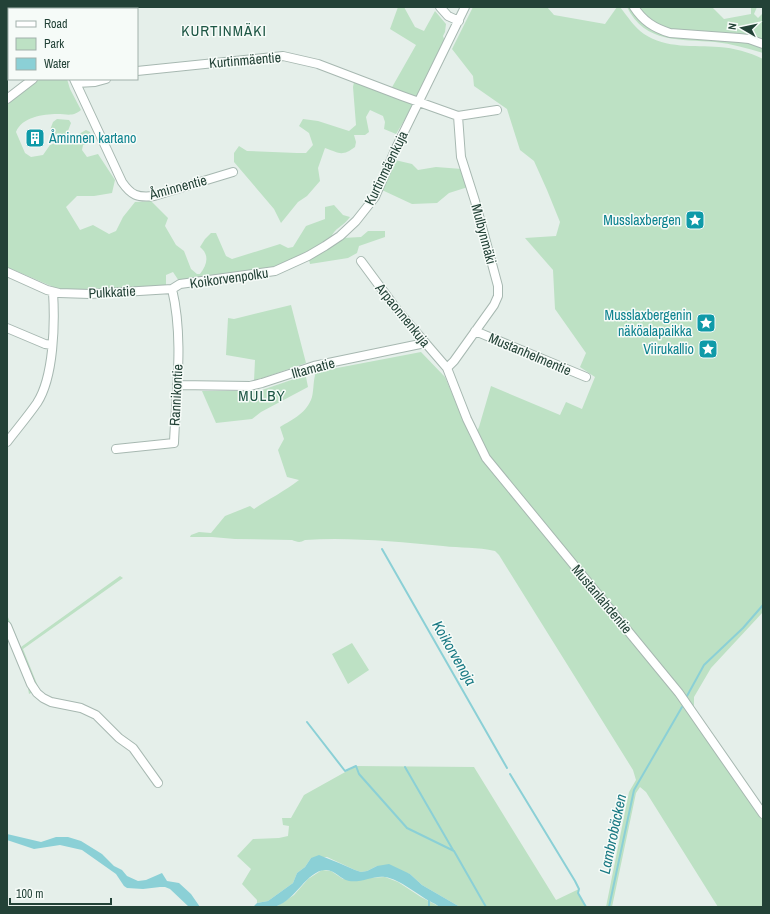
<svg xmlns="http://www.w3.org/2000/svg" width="770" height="914" font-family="'Archivo Narrow',sans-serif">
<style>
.green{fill:#bde1c4}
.water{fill:#8bd0d6}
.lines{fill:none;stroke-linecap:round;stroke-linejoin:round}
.stream{stroke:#8bd0d6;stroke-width:2}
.minor-casing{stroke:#a7b8b1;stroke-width:10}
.minor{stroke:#fff;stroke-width:8}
.labels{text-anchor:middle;stroke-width:3;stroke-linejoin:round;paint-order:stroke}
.street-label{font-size:14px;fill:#234237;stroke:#f6fbf8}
.culture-label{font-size:14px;fill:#0d838f;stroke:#f6fbf8;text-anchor:end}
.neighbourhood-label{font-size:15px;letter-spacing:1px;fill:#1d5644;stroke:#f6fbf8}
.water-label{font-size:15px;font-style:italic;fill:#197983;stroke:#f6fbf8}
</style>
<rect width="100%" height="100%" fill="#e5efea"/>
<path class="green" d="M398,7H404L415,27L424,31L435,11L446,24L445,32L443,36L445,42L417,96L414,97L391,89L416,45L390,29Z
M473,7H547L554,15L605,24L617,7H620C628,17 634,27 644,34C666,49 694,45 719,47C734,48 749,52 763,59V612L711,668L694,697V707L688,711L763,821V907H718L646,792L640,787L636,793L612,907H606L629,792L636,780L633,770L499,555L495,551C478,547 460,548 443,546C397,542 351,537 305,540C300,543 297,542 292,540L235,539L212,537H190L191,535L199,532L211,533L225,516L250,506L254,509C269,499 285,491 299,480L287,477L278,450L284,439L280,427C293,419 307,413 312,397C314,389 313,380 316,372L421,352L445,377L470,436L476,433L479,427L491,386L560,415L566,402L582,409L595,377L580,367L586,353L555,309L553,270L525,238L556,236L560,222L547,190L534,161L520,150L507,109L474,86L473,76L452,49Z
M627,7H629C635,16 641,23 650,29L751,43L763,48V53C747,48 732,44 715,42C681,39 645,44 627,7Z
M638,7H712L724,19L751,14V7H757L754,14L758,18L763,13V40L747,35L669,29L652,21Z
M40,79H67L70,89L81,110C73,117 67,114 57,114C43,114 22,117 16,132L25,153L31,157L43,155L50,145L79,134L86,130L90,132L94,142L83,145L82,150L87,157L98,154L115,180L112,193L94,196H77L66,207L80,230L93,225L109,234L116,231L123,217L135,202L151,201L168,218L165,226L176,245L184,251L191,269L197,274H200C207,265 210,255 200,247L205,239L211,233H216L226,256L232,259L280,244L288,248L293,247L306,226L325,219V207L334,205L343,215L350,217C344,226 334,228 331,238L277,268L179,281L173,272L166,275V287L65,292L7,267V105L22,92Z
M354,82L412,103L410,111L396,134L384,129L385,122L383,116L370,110L366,117L369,132L365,135H354L356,142L355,147C342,157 339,153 325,148L318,168L320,181L307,196L298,202L281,223L274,209L234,162V153L239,146L247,151L297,153H306L313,145L309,133L299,126L303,119L318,121L349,131L356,125L353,87Z
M57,119L69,120L71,123L66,136L61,138L54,136L50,130L53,122Z
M395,160L412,164L418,170L436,167L462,169L468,187L449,193L437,203L412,204L382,190Z
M368,231H385V237L359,246L357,253L348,258L310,264L309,260L327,249L343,238L361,237Z
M291,305L306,363L254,381L255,360L226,355L228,318L234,319Z
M303,376L306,377L308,387L261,412L252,419L216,423L202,391H259Z
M120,576L123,578L23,649L39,689L29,694L28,688L7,636V615L21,647Z
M352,643L369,670L348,684L332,654Z
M356,766L474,767L556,900L579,889L578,893L586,907H460L422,885L410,874L377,866L367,871L361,872L355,870L327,857L311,858L305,867L297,873L293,883L268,901L257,903V900L242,884L251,869L237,856L253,839L279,838L288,836L289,826L283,825L282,818H291L304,795Z
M322,870L331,871L343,879L385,877L398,882L421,897L440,907H276L294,895L308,879Z"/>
<path class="water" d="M7,834L41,842L56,837H68L81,841L102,854L114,866L122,870L127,876L138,881L146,880L162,873L167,881L179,883L191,894L200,907H189L170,889L165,887H160L143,889L127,888L124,886L116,874L82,850L60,845L34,849L7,840Z
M319,855L339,863L355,870L361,872L367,871L377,866L389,864L410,874L422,885L460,907C454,907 447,908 441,907C439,907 436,904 433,903C419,896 400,879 385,877C374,875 362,883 349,881C340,879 334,869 325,870C307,871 295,900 277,906C270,909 260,907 253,907L257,903L268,901L293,883L297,873L305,867L311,858Z"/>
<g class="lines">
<path class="stream" d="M382,549L507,768
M687,696L704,665L743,628L763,605
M307,722L345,771L356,766L359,774L407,828L454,851L486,907
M405,767L453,850
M510,774L575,881L579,889L578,893L586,907
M429,907V899
M609,907L634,790L682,707"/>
<g class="minor-casing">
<path id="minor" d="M63,7L64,9
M440,7L448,16L459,21
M634,7C643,21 654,28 670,33L739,38L749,39L763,44
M92,9L95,7
M137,71L283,56L318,64L402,96L458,116
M74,79L122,182C131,195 137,198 154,196L233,172
M76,83L95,82L106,79
M7,99L33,79
M458,116L461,157L475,201L498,286V296L494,305L454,361L447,368L467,419L486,458L679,693L763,814
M458,116L497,110
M361,261L398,311L447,368
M7,272L47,290L59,293L90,294L172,289
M172,289L180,284L275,271L308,256L325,246L340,236L356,221L375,197L396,148L465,7
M7,328L45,344L52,345
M475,331L586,377
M177,385L250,386L262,383L314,366L425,343
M7,442C17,429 28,416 37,403C54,377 55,323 53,292
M116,449L174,443C176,392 184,339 172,289
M7,626L31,684L37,693L43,698L51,702L81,708L96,715L119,738L133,748L158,783"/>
</g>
<use href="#minor" class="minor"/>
</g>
<defs>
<g id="building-square" transform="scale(1)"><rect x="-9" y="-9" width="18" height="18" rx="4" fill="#0f9aa8" stroke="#f6fbf8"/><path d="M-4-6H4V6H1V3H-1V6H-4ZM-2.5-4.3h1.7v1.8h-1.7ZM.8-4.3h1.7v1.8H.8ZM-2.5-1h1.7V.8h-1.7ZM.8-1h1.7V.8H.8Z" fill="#fff"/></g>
<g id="sight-square" transform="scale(1)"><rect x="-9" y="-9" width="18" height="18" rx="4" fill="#0f9aa8" stroke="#f6fbf8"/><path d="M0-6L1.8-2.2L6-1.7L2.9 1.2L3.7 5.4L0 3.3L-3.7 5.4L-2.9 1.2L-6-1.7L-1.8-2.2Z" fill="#fff"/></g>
</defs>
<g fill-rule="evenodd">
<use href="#building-square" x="35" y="138"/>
<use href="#sight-square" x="695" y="220"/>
<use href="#sight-square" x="706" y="323"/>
<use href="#sight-square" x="708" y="349"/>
</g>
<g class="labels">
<g class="street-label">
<text transform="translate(245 60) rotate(-5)" y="5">Kurtinmäentie</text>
<text transform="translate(386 168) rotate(-64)" y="5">Kurtinmäenkuja</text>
<text transform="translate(178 187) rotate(-15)" y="5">Åminnentie</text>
<text transform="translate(484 234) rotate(75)" y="5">Mulbynmäki</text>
<text transform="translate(229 278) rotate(-8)" y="5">Koikorvenpolku</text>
<text transform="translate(112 292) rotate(-3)" y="5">Pulkkatie</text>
<text transform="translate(403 315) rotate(51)" y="5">Arpaonnenkuja</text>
<text transform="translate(530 354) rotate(23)" y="5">Mustanhelmentie</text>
<text transform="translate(313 368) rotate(-15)" y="5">Iltamatie</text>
<text transform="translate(176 395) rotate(-87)" y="5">Rannikontie</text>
<text transform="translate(602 599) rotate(50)" y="5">Mustanlahdentie</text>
</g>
<g class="culture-label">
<text x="49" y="143" text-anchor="start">Åminnen kartano</text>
<text x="681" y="225">Musslaxbergen</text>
<text x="692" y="320">Musslaxbergenin<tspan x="692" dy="16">näköalapaikka</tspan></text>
<text x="694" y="354">Viirukallio</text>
</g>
<g class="neighbourhood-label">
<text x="224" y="36">KURTINMÄKI</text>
<text x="262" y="401">MULBY</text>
</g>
<g class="water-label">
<text transform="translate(454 653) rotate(60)" y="5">Koikorvenoja</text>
<text transform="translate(613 834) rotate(-78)" y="5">Lambrobäcken</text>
</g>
</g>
<rect width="770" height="914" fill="none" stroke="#234237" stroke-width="16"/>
<rect x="8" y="8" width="130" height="72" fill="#f6fbf8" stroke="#a2b1ab"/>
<rect x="16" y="21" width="20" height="6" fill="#ffffff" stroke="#a2b1ab"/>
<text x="44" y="28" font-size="12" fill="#234237">Road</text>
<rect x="16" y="38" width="20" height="12" fill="#bde1c4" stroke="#a2b1ab"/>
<text x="44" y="48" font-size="12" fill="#234237">Park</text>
<rect x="16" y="58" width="20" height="12" fill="#8bd0d6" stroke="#a2b1ab"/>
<text x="44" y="68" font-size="12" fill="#234237">Water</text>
<g transform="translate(742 28) rotate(279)" stroke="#f6fbf8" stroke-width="3" paint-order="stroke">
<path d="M0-3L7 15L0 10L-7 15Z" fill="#234237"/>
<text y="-6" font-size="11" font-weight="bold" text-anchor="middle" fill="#234237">N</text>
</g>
<path d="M10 898v6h101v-6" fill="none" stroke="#234237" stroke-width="2"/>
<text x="16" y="898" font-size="12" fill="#234237" stroke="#f6fbf8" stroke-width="3" paint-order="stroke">100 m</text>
</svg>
